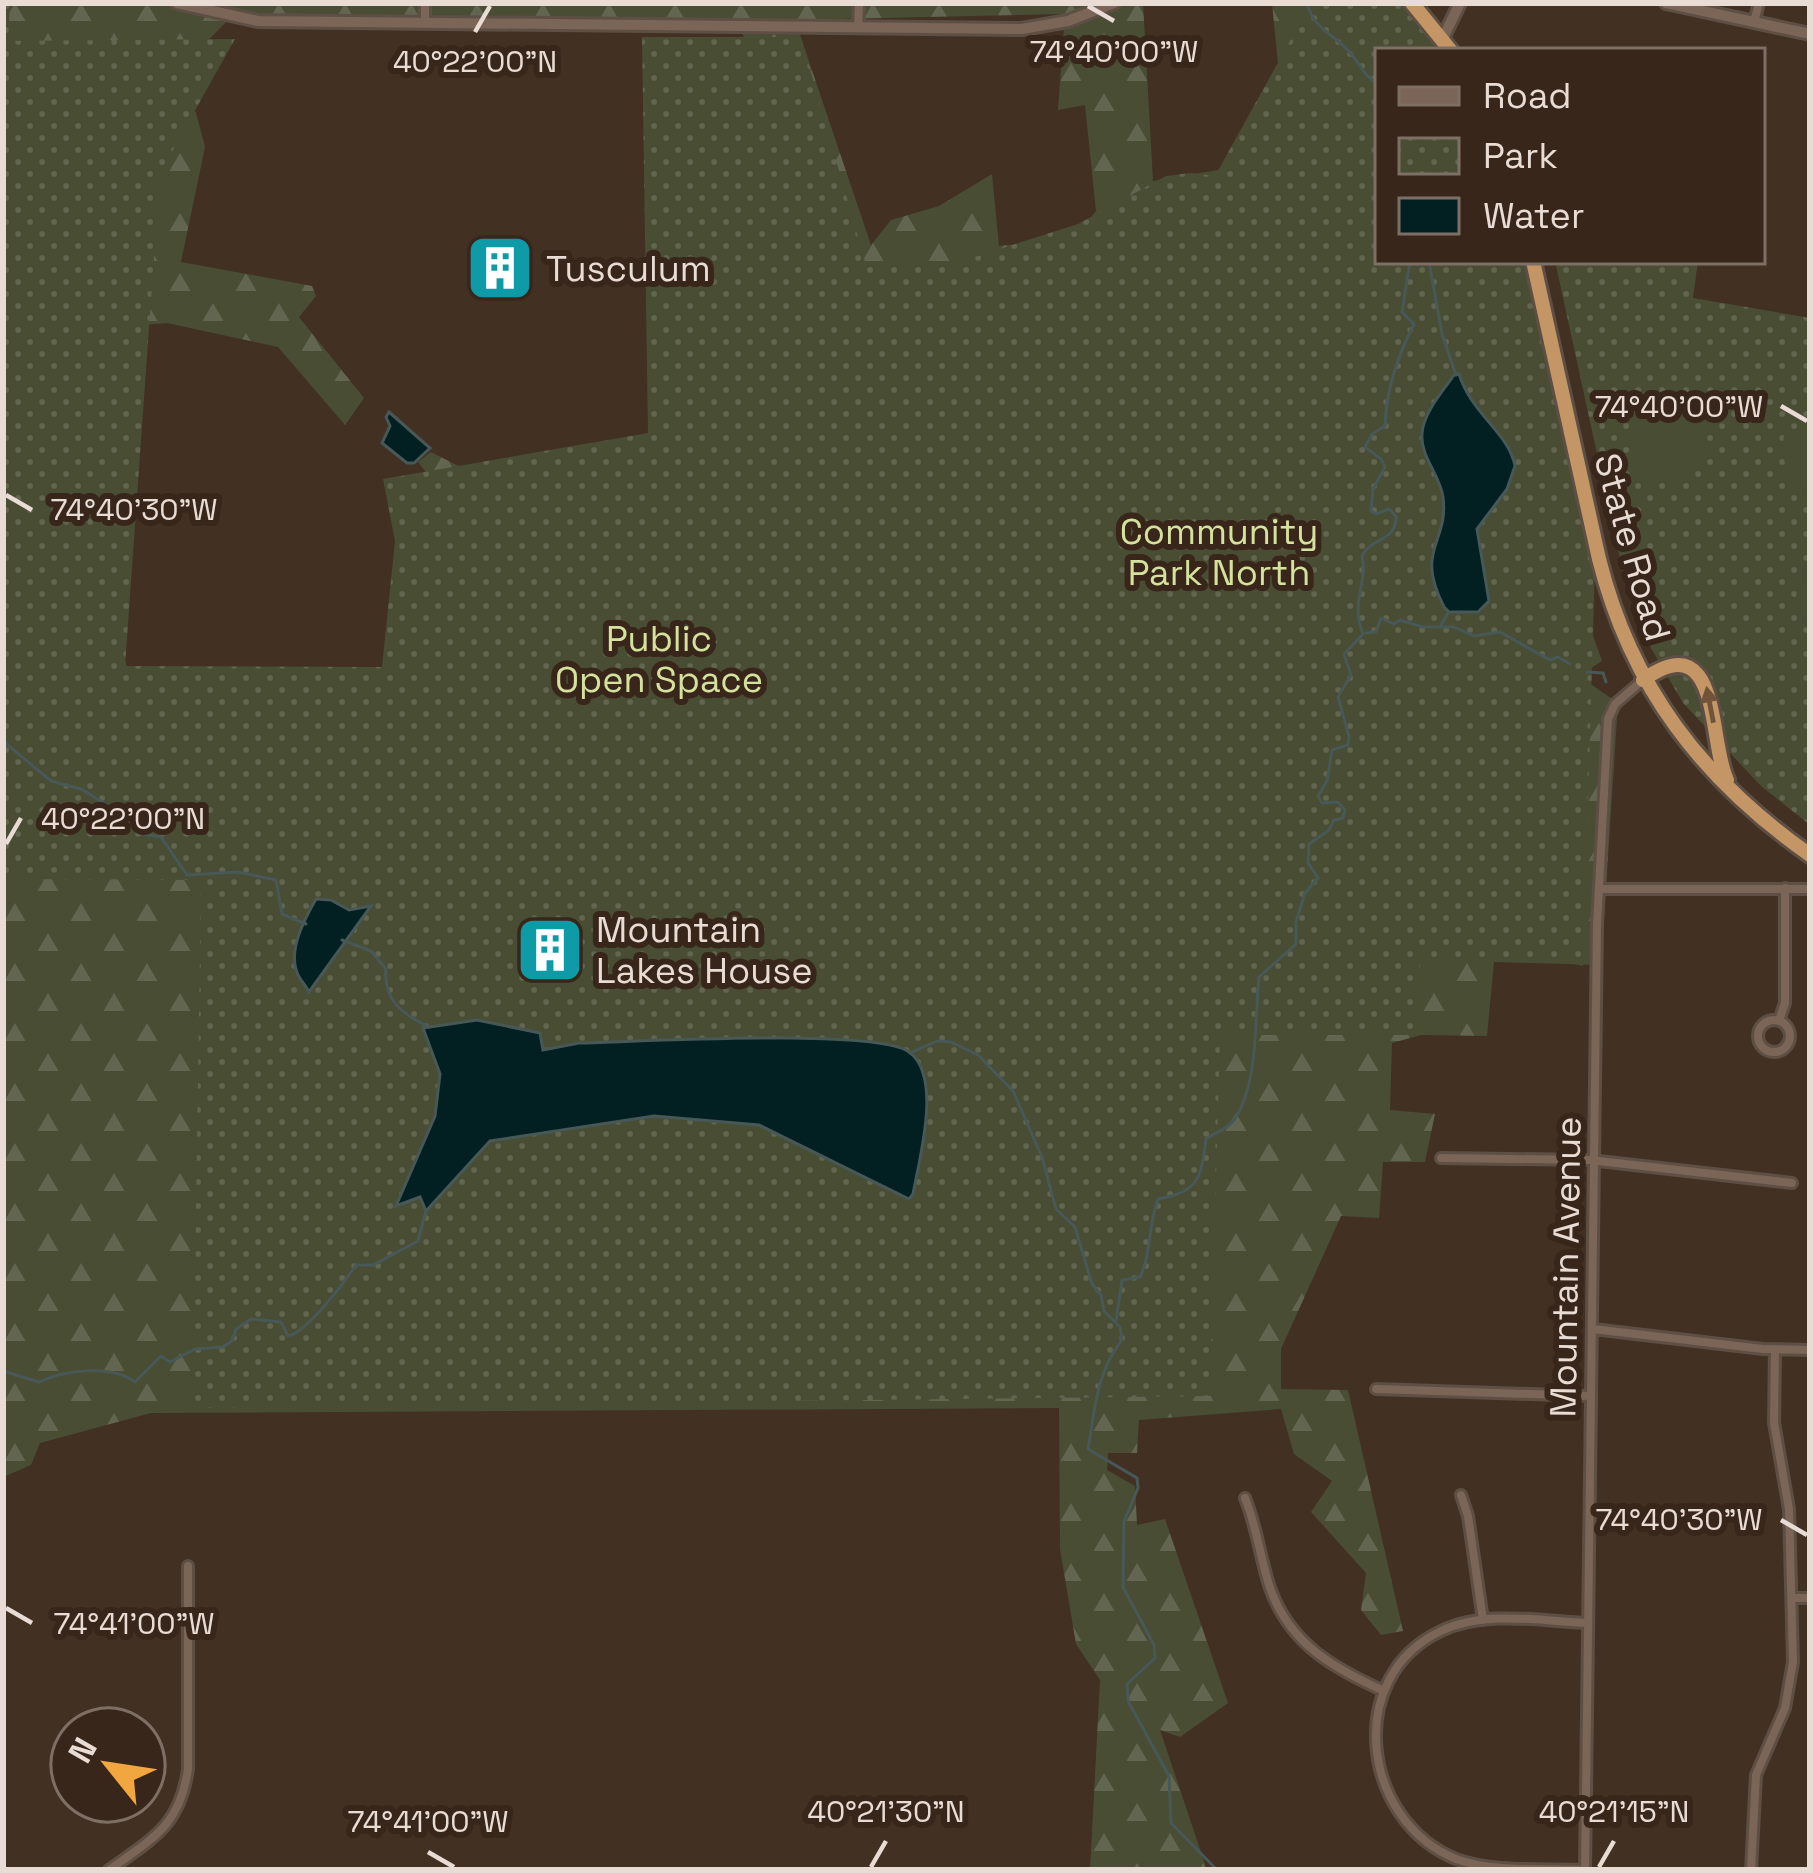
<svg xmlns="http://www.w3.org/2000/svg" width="1813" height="1873" font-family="'Space Grotesk',sans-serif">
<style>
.forest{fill:url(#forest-firs);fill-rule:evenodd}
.park{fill:url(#park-dots)}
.pitch{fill:#484d34}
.water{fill:#022021;stroke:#475857;stroke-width:3}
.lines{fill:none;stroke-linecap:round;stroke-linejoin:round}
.stream{stroke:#475857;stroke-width:3}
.minor-casing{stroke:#5e4f44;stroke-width:14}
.tertiary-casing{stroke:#5e4f44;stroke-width:16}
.trunk-casing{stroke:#5e4f44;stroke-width:20}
.minor{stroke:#7a6557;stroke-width:8}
.tertiary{stroke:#7a6557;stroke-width:10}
.trunk{stroke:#c49666;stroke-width:14}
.oneway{fill:#705338}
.ticks{fill:none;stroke:#e8dcd4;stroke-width:4.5}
.labels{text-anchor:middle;stroke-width:12;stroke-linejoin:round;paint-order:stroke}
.poi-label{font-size:36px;fill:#e8dcd4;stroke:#38261a;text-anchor:start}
.park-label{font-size:36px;fill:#d5e29e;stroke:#38261a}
.street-label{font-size:36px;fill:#e8dcd4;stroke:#38261a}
.ticks-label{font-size:30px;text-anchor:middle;fill:#e8dcd4;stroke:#38261a;stroke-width:12;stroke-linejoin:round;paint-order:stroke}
</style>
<defs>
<pattern id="forest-firs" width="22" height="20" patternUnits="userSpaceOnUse" patternTransform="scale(3)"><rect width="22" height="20" fill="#484d34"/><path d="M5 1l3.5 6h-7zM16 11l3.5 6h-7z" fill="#626650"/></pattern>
<pattern id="park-dots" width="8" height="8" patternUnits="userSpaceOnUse" patternTransform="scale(3)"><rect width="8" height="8" fill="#484d34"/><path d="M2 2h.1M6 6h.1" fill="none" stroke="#626650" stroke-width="1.8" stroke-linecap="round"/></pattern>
</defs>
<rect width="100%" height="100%" fill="#423023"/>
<path class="forest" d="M3,3H1143L1153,181L1218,170L1232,172L1281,94L1272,3H1375L1378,261L1592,633L1602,661L1579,676L1618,703L1601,965L1494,962L1487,1036L1421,1035L1392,1043L1390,1110L1435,1114L1425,1162H1383L1379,1218L1341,1216L1281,1349V1389L1348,1390L1403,1631L1381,1635L1361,1610L1366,1573L1311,1512L1332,1481L1294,1454L1281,1409L1139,1420L1137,1453H1108L1107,1470L1135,1486L1137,1525L1165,1519L1228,1703L1180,1737L1160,1730L1207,1870H1090L1100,1680L1076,1644L1060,1549L1059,1408L151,1413L40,1443L31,1465L3,1477ZM1065,14L1058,110L1085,105L1096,211L1074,238L999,246L992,174L939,206L891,220L871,245L795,20ZM231,17L740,25L878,473L535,505L431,452L418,462L568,650L142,729L104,574L77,330L167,323L278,347L345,425L364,398L299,317L316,296L312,286L181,262L205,147L196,113L174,75Z"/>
<path class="park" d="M3,3H10L8,41L235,39L160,173L125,666L382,667L395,541L383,479L648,433L642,37H801L865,262L953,264L1078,224L1166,176L1190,173L1215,176L1311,3H1402L1443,51H1378V261H1527L1595,565L1583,966L1566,962H1420L1418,1035H1220L1210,1396L193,1408L201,880L3,879Z
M1555,261H1698L1693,298L1810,318V825L1761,786L1683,703L1651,648L1623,573Z"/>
<path class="pitch" d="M1641,400L1707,408C1717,455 1680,491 1633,480L1634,406Z
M1785,430H1810V499C1787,480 1779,459 1785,430Z
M1810,566V630L1809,631C1792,609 1792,587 1810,566Z"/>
<path class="water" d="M1459,374C1472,415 1509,433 1515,466L1507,489L1477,529L1489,601L1478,612H1449L1444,607C1414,548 1449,544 1443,497C1440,475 1420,456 1422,434C1423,413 1443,391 1454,375Z
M389,412L430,448L414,463H407L382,443L390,426L386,417Z
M316,899L331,900L349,910L371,906L309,992C306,986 301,981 298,975C287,951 304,920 316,899Z
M477,1020L540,1033L543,1050L579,1043C634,1042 876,1028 909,1052C943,1076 919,1160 913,1194L909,1199L759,1125L654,1116L490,1141L426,1211L420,1197L396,1206L435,1116L440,1074L423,1028Z"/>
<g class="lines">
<path class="stream" d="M1307,3C1313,30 1337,35 1352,55C1362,67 1363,75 1378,84
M1429,261L1442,334L1456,375
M1441,625L1448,613
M1366,633L1376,632L1381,618L1394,624L1400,620L1423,627H1454L1474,636L1500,632L1550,660L1558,657L1570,664
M1587,672L1603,673L1606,682
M3,721L5,742
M3,741L51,781L81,789L138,824L142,834L161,837L187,875L238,872L276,880L282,914L306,924
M342,940L371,951L386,969C383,1001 403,1014 429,1027
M910,1053L937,1041L951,1042L978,1055L1013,1091L1042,1157L1056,1209L1075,1227L1092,1284L1101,1295L1104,1311L1120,1327L1122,1340C1096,1373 1095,1409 1088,1449L1137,1478L1138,1488L1124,1521L1123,1587L1154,1645L1155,1658L1127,1684L1128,1701L1169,1776L1171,1823L1217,1870
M1116,1321L1122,1280L1140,1277C1152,1251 1148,1225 1158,1199C1200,1192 1201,1177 1206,1139C1215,1133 1231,1127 1236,1117C1259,1079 1254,1023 1259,977L1296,944V922L1305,893L1318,878L1308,863L1309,844L1329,830L1334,820L1343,818L1345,810L1338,802L1322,803L1318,796L1327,781L1332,750L1348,745L1349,736L1338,697L1351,675L1344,654L1363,634C1350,603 1368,583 1362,556C1371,537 1397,542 1396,516L1389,509L1376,514L1371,511L1373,489L1385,467L1381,459L1365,447L1372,434L1385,426C1386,390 1397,357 1414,324L1402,312L1410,261
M3,1371L39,1382C65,1370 112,1364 135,1382L161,1356L170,1362L195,1349L223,1347L232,1341L236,1329L251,1319L281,1322L288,1336C307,1332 344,1283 356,1265H373L418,1241L426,1211"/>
<g class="minor-casing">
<path id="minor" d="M425,3V23
M1754,22L1759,3
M858,27L859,3
M1599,889H1810
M1758 1036a16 16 0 1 1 32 0a16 16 0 1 1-32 0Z
M1779,1021L1785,1003V888
M1441,1158L1590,1160L1792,1183
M1593,1329L1763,1349L1810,1350
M1376,1389L1591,1396
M1461,1495L1468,1516L1483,1620
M1245,1498C1257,1527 1260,1558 1270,1588C1290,1644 1333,1668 1384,1691
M1792,1598H1810
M1587,1623C1541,1621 1484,1610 1441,1631C1343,1677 1362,1821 1456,1859C1494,1873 1544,1868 1585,1870L1597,924L1608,719L1615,704L1643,680
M109,1870C153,1838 180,1826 188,1769V1566
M1751,1870L1756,1775L1785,1708L1793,1662L1789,1509L1774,1423L1775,1349"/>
</g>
<g class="tertiary-casing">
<path id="tertiary" d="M177,3L258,21L1022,29L1068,21L1114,3
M1666,3L1810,34
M1443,38L1460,3"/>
</g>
<g class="trunk-casing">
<path id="trunk" d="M1412,3L1451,51
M1533,261L1599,559C1631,687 1702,779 1810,855
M1643,680C1722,624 1708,741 1727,780"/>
</g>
<use href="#minor" class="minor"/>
<use href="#tertiary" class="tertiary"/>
<use href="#trunk" class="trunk"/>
</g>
<defs><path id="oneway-solid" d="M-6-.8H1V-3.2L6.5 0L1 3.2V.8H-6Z" transform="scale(3)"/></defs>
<use class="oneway" href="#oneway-solid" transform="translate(1710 705) rotate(-101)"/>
<path class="ticks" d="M1088,6L1114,21M475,32L490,6M1781,406L1807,421M6,495L32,510M6,844L21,818M1781,1520L1807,1535M6,1608L32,1623M428,1852L454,1867M871,1867L886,1841M1599,1867L1614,1841"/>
<defs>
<g id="building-square" transform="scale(3.45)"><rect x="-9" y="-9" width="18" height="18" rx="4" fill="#0f9aa8" stroke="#38261a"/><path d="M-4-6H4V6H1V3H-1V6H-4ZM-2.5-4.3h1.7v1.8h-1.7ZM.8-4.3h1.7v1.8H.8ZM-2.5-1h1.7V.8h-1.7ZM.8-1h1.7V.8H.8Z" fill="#fff"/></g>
</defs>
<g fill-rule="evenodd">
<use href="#building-square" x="500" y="268"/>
<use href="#building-square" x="550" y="950"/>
</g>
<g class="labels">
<g class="poi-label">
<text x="546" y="281">Tusculum</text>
<text x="596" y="942">Mountain<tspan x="596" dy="41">Lakes House</tspan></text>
</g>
<g class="park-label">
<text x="1219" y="544">Community<tspan x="1219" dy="41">Park North</tspan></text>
<text x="659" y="651">Public<tspan x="659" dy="41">Open Space</tspan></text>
</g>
<g class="street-label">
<text transform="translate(1633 547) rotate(74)" y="13">State Road</text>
<text transform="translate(1565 1267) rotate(-89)" y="13">Mountain Avenue</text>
</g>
</g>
<g class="ticks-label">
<text x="1114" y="62">74°40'00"W</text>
<text x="475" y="72">40°22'00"N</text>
<text x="1679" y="417">74°40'00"W</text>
<text x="134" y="520">74°40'30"W</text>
<text x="123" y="829">40°22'00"N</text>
<text x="1679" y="1530">74°40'30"W</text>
<text x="134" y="1634">74°41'00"W</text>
<text x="886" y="1822">40°21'30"N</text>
<text x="1614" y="1822">40°21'15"N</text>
<text x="428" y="1832">74°41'00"W</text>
</g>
<rect width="1813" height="1873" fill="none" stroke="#e8dcd4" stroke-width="12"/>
<rect x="1375" y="48" width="390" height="216" fill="#38261a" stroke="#7e6f64" stroke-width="3"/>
<rect x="1399" y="87" width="60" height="18" fill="#7a6557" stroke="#7e6f64" stroke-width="3"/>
<text x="1483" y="108" font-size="36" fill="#e8dcd4">Road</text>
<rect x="1399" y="138" width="60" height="36" fill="url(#park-dots)" stroke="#7e6f64" stroke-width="3"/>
<text x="1483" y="168" font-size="36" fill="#e8dcd4">Park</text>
<rect x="1399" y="198" width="60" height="36" fill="#022021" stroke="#7e6f64" stroke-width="3"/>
<text x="1483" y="228" font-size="36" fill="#e8dcd4">Water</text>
<g transform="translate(108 1765) rotate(300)"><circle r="57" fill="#38261a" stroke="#7e6f64" stroke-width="3"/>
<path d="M0-9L21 45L0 30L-21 45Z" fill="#f1a63f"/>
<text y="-18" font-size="33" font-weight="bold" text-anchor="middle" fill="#e8dcd4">N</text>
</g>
</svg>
